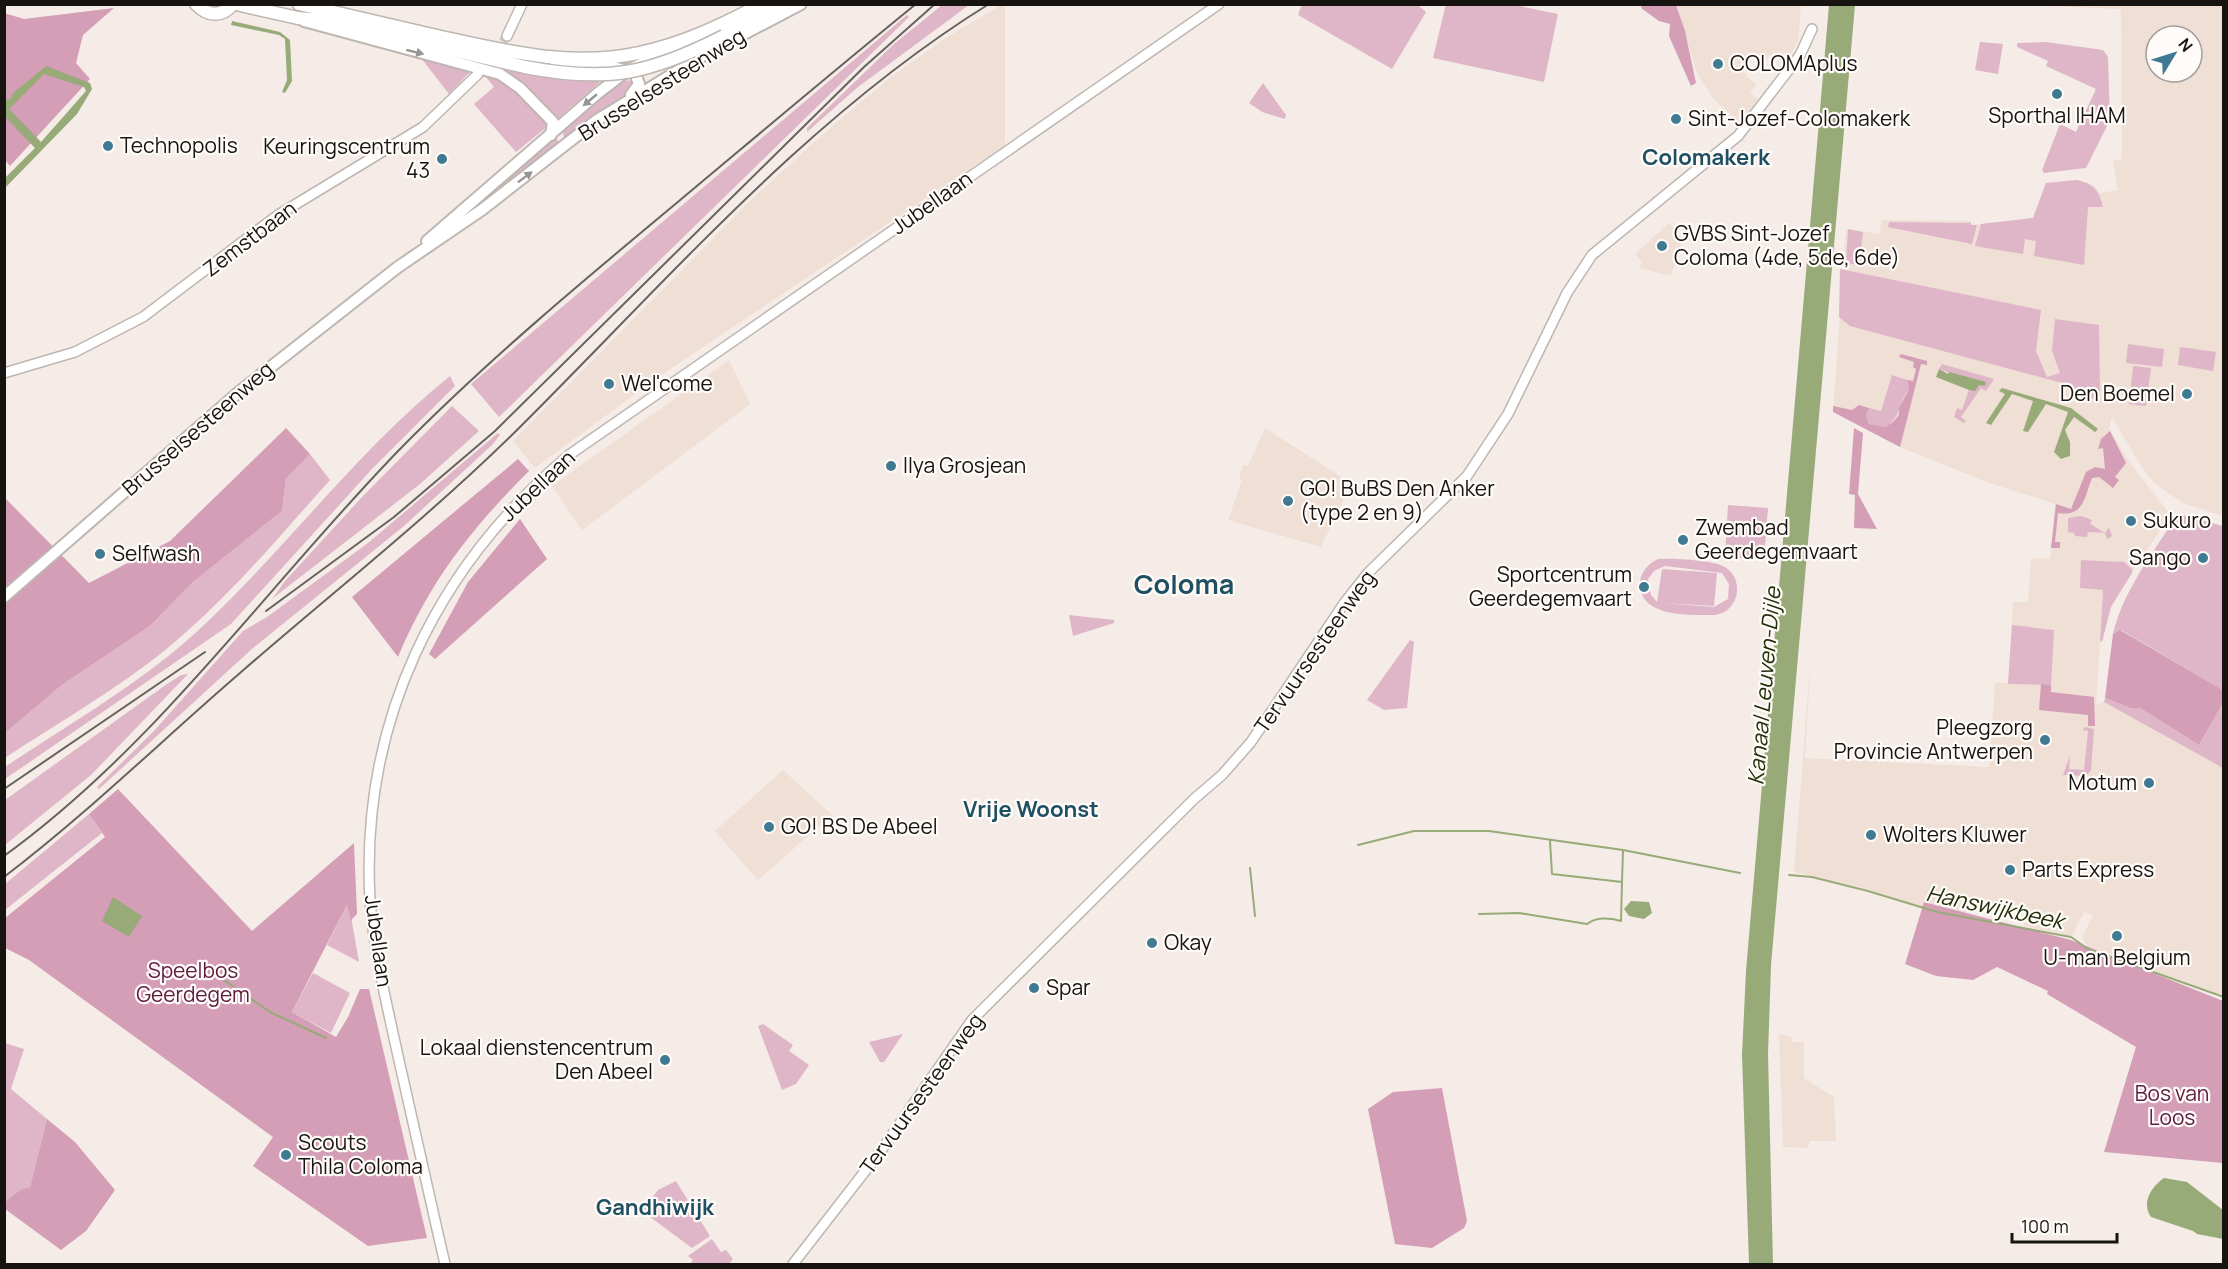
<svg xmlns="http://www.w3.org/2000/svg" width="2228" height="1269" font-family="Manrope,sans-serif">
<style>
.built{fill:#efdfd5;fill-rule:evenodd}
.green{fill:#dfb5c8;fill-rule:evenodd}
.forest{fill:#d49eb7}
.water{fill:#97aa78;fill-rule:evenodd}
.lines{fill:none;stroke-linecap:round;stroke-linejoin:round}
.stream{stroke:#97aa78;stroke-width:2}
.secondary-tunnel{stroke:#d4cbc7;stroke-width:9;stroke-dasharray:9 4.5;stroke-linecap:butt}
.secondary-casing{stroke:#beb6b1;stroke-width:12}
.primary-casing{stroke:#beb6b1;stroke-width:14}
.highway-casing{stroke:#beb6b1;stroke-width:15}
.secondary{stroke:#fff;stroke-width:9}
.primary{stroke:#fff;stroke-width:10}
.highway{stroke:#fff;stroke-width:12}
.rail{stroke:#67625f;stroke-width:2}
.highway-bridge-casing{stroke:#beb6b1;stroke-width:15;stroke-linecap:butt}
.highway-bridge{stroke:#fff;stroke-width:12}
.oneway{fill:#969594}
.poi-dot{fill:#3f7a92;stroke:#fefbf8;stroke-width:2}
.labels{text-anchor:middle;stroke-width:4.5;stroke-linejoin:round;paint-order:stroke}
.poi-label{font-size:21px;fill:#161311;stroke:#fefbf8;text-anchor:start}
.street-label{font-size:21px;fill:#161311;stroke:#fefbf8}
.park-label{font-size:21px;fill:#5c1b3f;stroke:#fefbf8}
.neighbourhood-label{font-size:22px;font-weight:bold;fill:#1f4f62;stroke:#fefbf8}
.water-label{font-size:22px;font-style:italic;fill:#222e07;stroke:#fefbf8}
.district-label{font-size:27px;font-weight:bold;fill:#1f4f62;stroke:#fefbf8}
</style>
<rect width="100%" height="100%" fill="#f5ece7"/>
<path class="built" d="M1003,4L1005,5V145L654,380L535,468L513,441L755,196L831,127L891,77L947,37Z
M1673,5H1801L1798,41L1786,62L1774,52L1763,62L1754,54L1740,65L1748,78L1757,84L1750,93L1758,99L1740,123L1713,98L1697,73L1679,15Z
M2020,5H2223V516L2183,503L2155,484L2141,466L2112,417L2109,429L2131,464L2169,513L2167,520L2132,573V569L2124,562L2082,560L2080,588L2103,590L2096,705L2104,702L2223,768V995L2088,948L2082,937L2093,915L2084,912L2072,936L2024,926V912H1954L1933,910L1860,887L1794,872L1811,655L1805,758L1989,767L1995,683H2008L2013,602H2028L2031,558L2050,559L2055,504L1984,481L1900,447L1833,412L1846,229L1879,234L1882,220L1970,221L1972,225L2033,218L2046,183L2076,180L2093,185L2100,193L2118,190L2113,161L2122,159L2121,9ZM2156,36H2192V72H2156Z
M1669,223L1683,239L1671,276L1640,268L1642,261L1635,254Z
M729,360L750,404L582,530L552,486Z
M1265,428L1351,483L1321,547L1228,520L1242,480L1239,479L1243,465L1248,466Z
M783,770L832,815L758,880L715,831Z
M1779,1034L1791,1037L1792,1042H1804V1078L1834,1097L1836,1141H1810L1808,1148L1783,1147Z"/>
<path class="green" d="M1302,4L1418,5L1426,12L1392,69L1298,15Z
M1446,4L1515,5L1558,14L1544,82L1433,58Z
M942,5H969L858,87L807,132V128L894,44Z
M907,15L909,17L499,417L471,384Z
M1980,42L2003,44L1998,74L1975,70Z
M2046,42L2103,50L2108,57L2110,120L2086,168L2044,173L2042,170L2060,124L2076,132L2096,89L2046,66L2048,61L2017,47V43Z
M421,58L472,70L449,94Z
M494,65L564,79L601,81L556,120C536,100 521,76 494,65Z
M488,73L509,84L547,120L548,126L516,152L474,104L494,87L486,77Z
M624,80L631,81L633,85L629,92L569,139H564L563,132L566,127L612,87Z
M1263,83L1286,115L1285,119L1262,112L1249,103Z
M556,135L559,146L475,208H472Z
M2076,180C2093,183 2099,190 2103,207H2088L2084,265L2034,256L2036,241L2025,239L2023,254L1975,246L1981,224L2033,218L2046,183Z
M1970,221L1971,225H1977L1972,244L1888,227L1889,222L1969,223Z
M1848,229L1863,232L1859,265L1846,263Z
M1840,269L2041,310L2036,351L2047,377L2060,373L2052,351L2055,319L2099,325L2100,394L2095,400L2066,384L1850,326L1839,317Z
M2128,344L2164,349L2162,367L2126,363Z
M2180,347L2216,352L2213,371L2178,365Z
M1942,364L1994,379L1986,391L1981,388L1961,417L1966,421L1964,423L1954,417L1957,408L1962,410L1969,390H1975L1967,379L1939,369Z
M2133,366L2151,368L2146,406L2129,404Z
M1892,375L1907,380L1909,389C1898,402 1901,419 1885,427L1869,424L1866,416L1869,408L1881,411Z
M450,376L455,386L372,469L231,624L5,779V767C72,722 145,681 204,625C289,545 359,449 450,376Z
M452,406L479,431L420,484L272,599L285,581L363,496Z
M498,433L500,435L492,445L404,526L253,648L99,789L97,787L153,732L243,631L267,617L368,543Z
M310,454L330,480C283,532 238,587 185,633C135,679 62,720 5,758V733L62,685L150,626L193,582L282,511L286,479Z
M1728,505L1768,508L1764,560L1725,557Z
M2183,515L2223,526V690L2121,630L2113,634C2123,591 2152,555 2175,518Z
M2081,516L2092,520L2090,524L2105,533L2109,528L2112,536L2107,539L2105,533L2088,532L2087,537L2075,536L2074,533L2068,532V518Z
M1658,559C1671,558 1714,560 1725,567C1747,581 1737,616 1711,615C1688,615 1640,617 1640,584C1640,572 1648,564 1658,559ZM1665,566L1722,573L1729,584L1728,599L1714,607L1661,603L1714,606L1717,573L1662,569L1657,602L1651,595L1648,579L1654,571Z
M2081,560L2124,562L2132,569V573L2111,607L2102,642L2100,641L2103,590L2080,588Z
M1069,615L1114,620V623L1073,636Z
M2012,625L2054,630L2051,685L2008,684Z
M1410,640L1414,642L1407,708L1384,710L1367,700Z
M188,674L91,775L5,845V800L167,684L181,675Z
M2105,698L2130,708H2140L2199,745L2223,703V768L2104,702Z
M2084,727L2094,729L2091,771L2085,776L2063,775L2070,756L2069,769L2084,770L2088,731L2083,730Z
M89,814L102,833L5,910V884Z
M347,905H349L359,962L327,945Z
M313,973L350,993L331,1033L292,1012Z
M763,1024L793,1045L789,1051L809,1065L796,1084L782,1090L758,1026Z
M903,1034L884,1062H880L869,1042Z
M5,1043L24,1049L11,1089L47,1119L30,1187L21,1189L5,1202Z
M676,1181L710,1236L692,1248L642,1211L658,1190Z
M712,1239L721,1252L726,1250L733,1259L729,1264L691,1263L693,1260L688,1256Z"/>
<path class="forest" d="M1642,5H1676L1685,31L1696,83L1691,86L1669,36L1670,24L1659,21L1641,8Z
M114,8L83,35L76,63L90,79L10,166L4,159V13L24,19Z
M1901,354L1927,361V365L1921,364L1900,447L1833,412V406L1852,410L1859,405L1869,408L1866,416L1869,424L1885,427L1893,422L1899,415V408L1909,389L1907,380L1913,381L1916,369L1913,367L1914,362L1899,357Z
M286,428L310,454L286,479L282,511L193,582L150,626L62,685L5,733L4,497L89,583L170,541Z
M1854,428L1863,433L1858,494L1877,529L1854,528L1855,495L1849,494Z
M2110,431L2126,463L2115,477L2119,480L2113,488L2099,477L2092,478C2084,498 2084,517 2058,513L2055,542H2060V548H2051L2056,504L2071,509L2086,472L2095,467L2105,469L2103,448L2098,449L2101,439Z
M518,459L529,471C471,529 430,581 398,657L352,597Z
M520,519L547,559L435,659L429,654L468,582Z
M2120,630L2223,690V703L2199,745L2140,708H2130L2105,698L2113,634Z
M2041,684L2051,685V692L2094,697L2095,726H2088V715L2039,710Z
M118,789L252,931L354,843L357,914L351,920L347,905L292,1012L336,1037L348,1017L360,989H369L427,1238L368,1246L253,1166L273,1137L29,960L5,948V918L105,837L89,814Z
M1924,902L2071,940L2223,1001V1163L2104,1152L2136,1047L2047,994L2048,991L1997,967L1973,980L1936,976L1905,964Z
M1442,1088L1467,1221L1464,1228L1432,1248L1395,1244L1368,1109L1393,1092Z
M47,1119L75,1142L115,1190L86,1231L61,1250L5,1209V1202L21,1189L30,1187Z"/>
<path class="water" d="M1829,5H1855L1771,965L1768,1054L1773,1264H1749L1742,1055L1746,971Z
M232,21L280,32L290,40L292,81L285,93L282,92L287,80L285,39L279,35L231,25Z
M46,66L90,83L92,89L77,114L5,188V178L35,148L5,117V101L11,98L13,93ZM44,74L84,87L86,91L41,142L9,109Z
M1939,369L1948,374L1949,372L1986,382L1985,386L1979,385L1975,391L1969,390L1936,377Z
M2002,388L2071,408L2098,429L2095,432L2074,417L2065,430L2070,442V456L2061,459L2054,452L2068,412L2046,404L2028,432L2023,431L2033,401L2012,394L1991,425L1986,423L2005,394L1999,391Z
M113,897L142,916L129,937L102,921Z
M1631,901L1649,902L1652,913L1644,919L1629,916L1624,909Z
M2164,1178L2187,1182L2223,1210V1239L2197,1234L2193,1231L2151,1217C2141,1203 2151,1187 2164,1178Z"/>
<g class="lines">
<path class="stream" d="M1550,841L1552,874L1622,882L1623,850
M1358,845L1414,831H1489L1623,850L1740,873
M1250,868L1255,916
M1789,875L1812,877L1868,891L1937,912L2071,937L2088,949L2224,997
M1479,914L1519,913L1587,924C1596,917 1610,918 1621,921L1622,882
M221,978L270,1012L326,1038"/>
<path class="secondary-tunnel" d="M478,74L507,36"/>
<g class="secondary-casing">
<path id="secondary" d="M507,36L522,4
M4,373L75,352L143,317L278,215L423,127L478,74
M445,1264C429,1195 414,1126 398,1056C387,1005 374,953 370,900C360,723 435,568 569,455L1219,4
M793,1264L880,1152L972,1020L1194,799L1222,775L1251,742L1345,602L1368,573L1467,476L1508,414L1567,293L1592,255L1738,136L1800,55L1812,29"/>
</g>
<g class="primary-casing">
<path id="primary" d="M304,21L500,74L520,88L553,122L551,135
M555,63L617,68L635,73L639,84L631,95
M427,241L598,93L628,70L679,46
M4,597L239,392L398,267L483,209L597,120L704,55L801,4"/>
</g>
<g class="highway-casing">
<path id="highway" d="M196,4C208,17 222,17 233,4
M236,4L298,18L328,21L525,67
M299,4C345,15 391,25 437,36C505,51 569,68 639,53C683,44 722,25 762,4
M724,36L785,4"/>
</g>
<use href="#secondary" class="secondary"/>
<use href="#primary" class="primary"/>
<use href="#highway" class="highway"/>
<path class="rail" d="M266,611L394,517L495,431L864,67L935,4
M4,789L205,652
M4,856C160,743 269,583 402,447C489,359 584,280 679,201C758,135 836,69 916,4
M4,877C87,814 161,741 240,673C333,592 430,516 518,429C668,280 808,116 989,4"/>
<g class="highway-bridge-casing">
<path id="highway-bridge" d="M525,67C607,83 650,74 724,36"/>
</g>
<use href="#highway-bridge" class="highway-bridge"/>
</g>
<defs><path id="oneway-solid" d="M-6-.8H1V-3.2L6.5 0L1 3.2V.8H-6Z" transform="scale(1.5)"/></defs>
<g class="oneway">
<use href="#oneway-solid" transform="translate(415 52) rotate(14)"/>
<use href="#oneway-solid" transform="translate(590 100) rotate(140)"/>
<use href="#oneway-solid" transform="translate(525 177) rotate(-37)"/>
</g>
<g class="poi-dot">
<circle cx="1718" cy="64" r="6"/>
<circle cx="2057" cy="94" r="6"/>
<circle cx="1676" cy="119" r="6"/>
<circle cx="108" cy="146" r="6"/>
<circle cx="442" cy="159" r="6"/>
<circle cx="1662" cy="246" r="6"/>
<circle cx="609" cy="384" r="6"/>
<circle cx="2187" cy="394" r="6"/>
<circle cx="891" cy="466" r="6"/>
<circle cx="1288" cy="501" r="6"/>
<circle cx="2131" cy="521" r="6"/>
<circle cx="1683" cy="540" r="6"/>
<circle cx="100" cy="554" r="6"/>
<circle cx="2203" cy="558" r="6"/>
<circle cx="1644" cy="587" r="6"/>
<circle cx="2045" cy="740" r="6"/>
<circle cx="2149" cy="783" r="6"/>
<circle cx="769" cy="827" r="6"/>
<circle cx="1871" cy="835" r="6"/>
<circle cx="2010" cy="870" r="6"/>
<circle cx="2117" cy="936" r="6"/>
<circle cx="1152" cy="943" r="6"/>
<circle cx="1034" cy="988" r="6"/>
<circle cx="665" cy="1060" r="6"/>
<circle cx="286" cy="1155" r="6"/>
</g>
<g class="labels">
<g class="poi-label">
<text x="1730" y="71">COLOMAplus</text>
<text x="2057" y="123" text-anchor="middle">Sporthal IHAM</text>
<text x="1688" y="126">Sint-Jozef-Colomakerk</text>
<text x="120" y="153">Technopolis</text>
<text x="430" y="154" text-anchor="end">Keuringscentrum<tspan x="430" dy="24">43</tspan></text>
<text x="1674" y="241">GVBS Sint-Jozef<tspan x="1674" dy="24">Coloma (4de, 5de, 6de)</tspan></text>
<text x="621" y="391">Wel'come</text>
<text x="2175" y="401" text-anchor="end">Den Boemel</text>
<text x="903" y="473">Ilya Grosjean</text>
<text x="1300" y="496">GO! BuBS Den Anker<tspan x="1300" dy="24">(type 2 en 9)</tspan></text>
<text x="2143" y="528">Sukuro</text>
<text x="1695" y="535">Zwembad<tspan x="1695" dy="24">Geerdegemvaart</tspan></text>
<text x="112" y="561">Selfwash</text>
<text x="2191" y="565" text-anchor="end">Sango</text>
<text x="1632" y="582" text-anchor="end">Sportcentrum<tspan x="1632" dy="24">Geerdegemvaart</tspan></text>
<text x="2033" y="735" text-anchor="end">Pleegzorg<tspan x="2033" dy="24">Provincie Antwerpen</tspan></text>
<text x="2137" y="790" text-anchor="end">Motum</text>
<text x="781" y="834">GO! BS De Abeel</text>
<text x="1883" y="842">Wolters Kluwer</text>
<text x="2022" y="877">Parts Express</text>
<text x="1164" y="950">Okay</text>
<text x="2117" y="965" text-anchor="middle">U-man Belgium</text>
<text x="1046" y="995">Spar</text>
<text x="653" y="1055" text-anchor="end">Lokaal dienstencentrum<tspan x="653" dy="24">Den Abeel</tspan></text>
<text x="298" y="1150">Scouts<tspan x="298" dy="24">Thila Coloma</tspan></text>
</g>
<g class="street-label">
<text transform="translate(662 85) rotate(-32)" y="7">Brusselsesteenweg</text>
<text transform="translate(932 203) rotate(-35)" y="7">Jubellaan</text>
<text transform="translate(250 239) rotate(-37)" y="7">Zemstbaan</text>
<text transform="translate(198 429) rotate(-41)" y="7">Brusselsesteenweg</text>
<text transform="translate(538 486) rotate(-43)" y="7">Jubellaan</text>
<text transform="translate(1315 652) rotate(-55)" y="7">Tervuursesteenweg</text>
<text transform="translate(378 941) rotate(82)" y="7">Jubellaan</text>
<text transform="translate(922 1094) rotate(-54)" y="7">Tervuursesteenweg</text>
</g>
<g class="park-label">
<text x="193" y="978">Speelbos<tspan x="193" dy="24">Geerdegem</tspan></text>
<text x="2172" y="1101">Bos van<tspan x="2172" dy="24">Loos</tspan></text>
</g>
<g class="neighbourhood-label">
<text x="1706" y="165">Colomakerk</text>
<text x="1031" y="817">Vrije Woonst</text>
<text x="655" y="1215">Gandhiwijk</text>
</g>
<g class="water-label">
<text transform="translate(1764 686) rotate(-85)" y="8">Kanaal Leuven-Dijle</text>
<text transform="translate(1995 907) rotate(12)" y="8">Hanswijkbeek</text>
</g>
<g class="district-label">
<text x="1184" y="594">Coloma</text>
</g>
</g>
<rect width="2228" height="1269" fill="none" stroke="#161311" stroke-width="12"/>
<g transform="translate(2174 54) rotate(52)"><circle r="28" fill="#fefbf8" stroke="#a19e9c" stroke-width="1.5"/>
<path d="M0-4.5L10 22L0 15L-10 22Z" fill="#3f7a92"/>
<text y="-9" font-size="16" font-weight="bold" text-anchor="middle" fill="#161311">N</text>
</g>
<path d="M2012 1233v9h105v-9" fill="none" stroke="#161311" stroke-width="3"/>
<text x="2021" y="1233" font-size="18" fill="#161311" stroke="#fefbf8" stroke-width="4.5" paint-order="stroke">100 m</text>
</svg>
